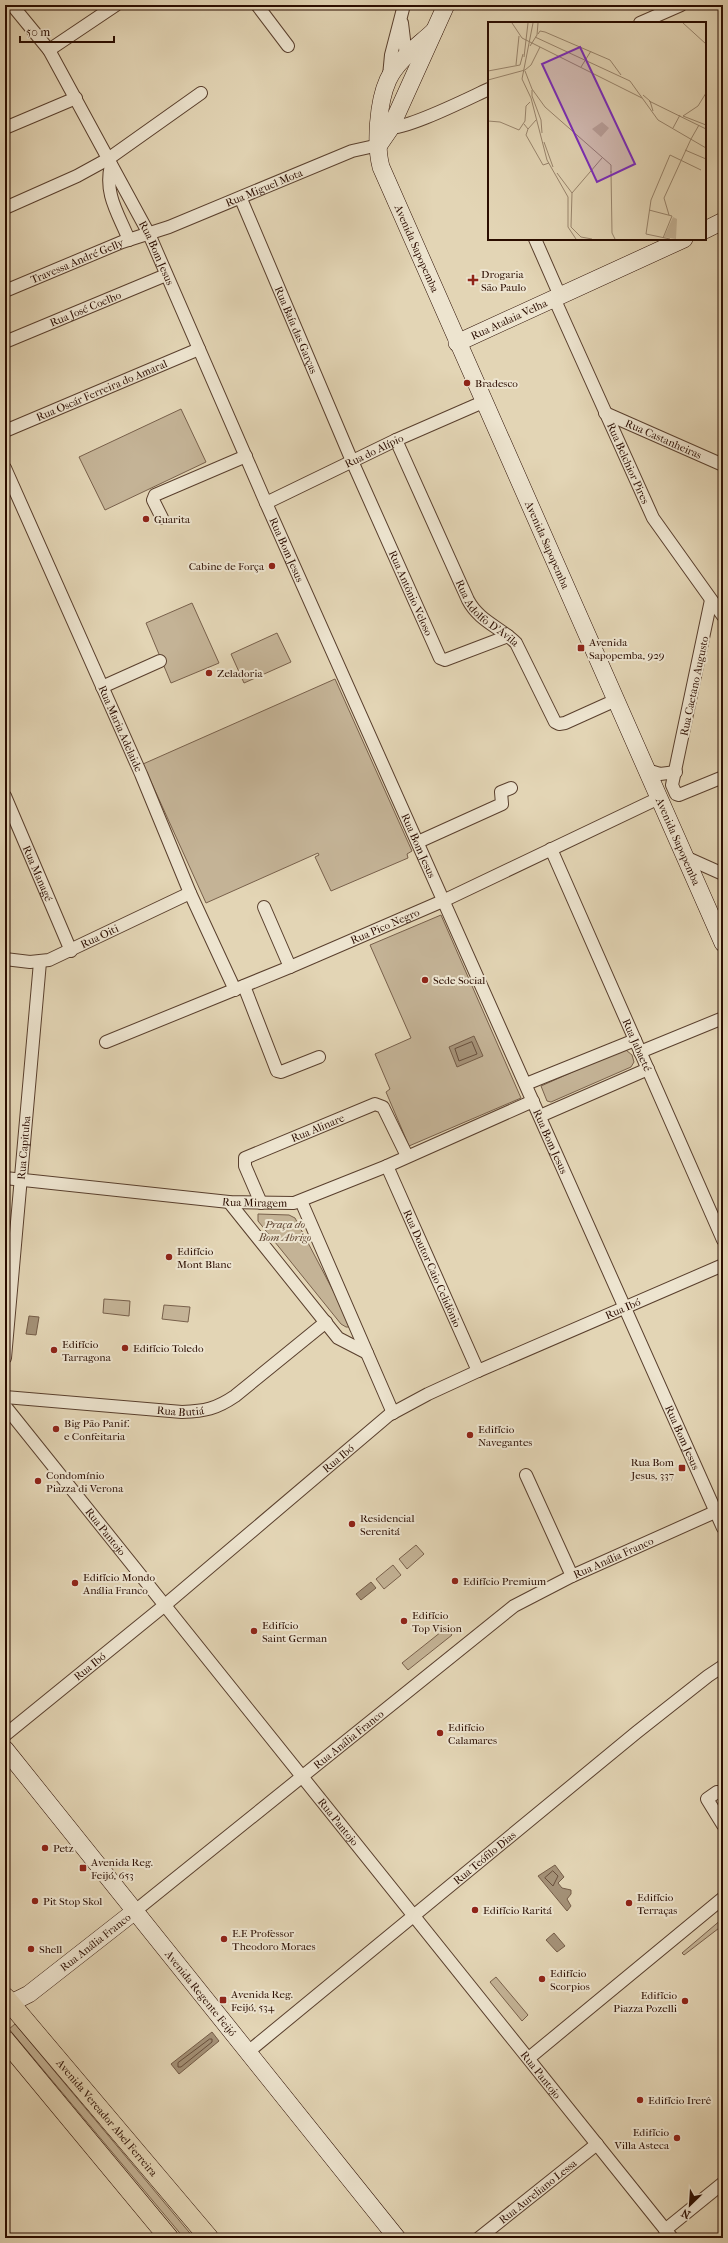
<svg xmlns="http://www.w3.org/2000/svg" width="728" height="2243" font-family="'IM FELL French Canon',serif">
<style>
.green{fill:#c4b396;stroke:#78604b}
.water{fill:#a49177;stroke:#745c47}
.lines{fill:none;stroke-linecap:round;stroke-linejoin:round}
.shore{stroke:#684f3c;stroke-width:1}
.street-casing{stroke:#593f2d;stroke-width:14}
.secondary-casing{stroke:#2b0d00;stroke-width:18}
.primary-casing{stroke:#2b0d00;stroke-width:20}
.street{stroke:#ede4cf;stroke-width:12}
.secondary{stroke:#ede4cf;stroke-width:17}
.primary{stroke:#e3d5b5;stroke-width:19}
.poi-dot{fill:#8f2418;stroke:#ede4cf;stroke-width:1.5}
.labels{text-anchor:middle;stroke-width:4;stroke-linejoin:round;paint-order:stroke}
.street-label{font-size:11px;fill:#2b0d00;stroke:#ede4cf}
.poi-label{font-size:11px;fill:#2b0d00;stroke:#ede4cf;text-anchor:start}
.park-label{font-size:11px;font-style:italic;fill:#614734;stroke:#ede4cf}
.inset-road{fill:none;stroke:#99856d;stroke-width:1}
.view{fill:#7b2cbf;fill-opacity:0.15;stroke:#7b2cbf;stroke-width:2}
.inset-edge{fill:none;stroke:#2b0d00;stroke-width:2}
</style>
<rect width="100%" height="100%" fill="#e3d5b5"/>
<filter id="stains"><feTurbulence type="fractalNoise" baseFrequency=".005" numOctaves="4"/><feColorMatrix values="0 0 0 0 .2 0 0 0 0 .09 0 0 0 0 .02 0 0 0 .5 -.17"/></filter>
<radialGradient id="worn" r=".72"><stop offset=".6" stop-color="#630" stop-opacity="0"/><stop offset="1" stop-color="#630" stop-opacity=".3"/></radialGradient>
<path class="green" d="M181,409L206,462L105,510L79,457Z
M192,603L219,663L171,683L146,623Z
M277,633L291,662L244,683L231,654Z
M335,679L412,851L407,854L408,858L331,891L315,857L319,855L318,853L206,903L143,764Z
M441,915L521,1098L409,1146L386,1092L390,1089L375,1054L411,1038L370,945Z
M622,1050H626L632,1055L634,1062L631,1067L551,1102L547,1101L541,1086Z
M258,1214L289,1215L295,1218L350,1323V1327H346L341,1324L258,1221Z
M104,1299L130,1301L129,1316L103,1313Z
M164,1305L190,1307L188,1322L162,1319Z
M416,1545L424,1554L407,1569L399,1559Z
M393,1565L401,1575L384,1589L376,1579Z
M446,1628L452,1635L408,1670L402,1663Z
M722,1919L723,1925L684,1955L682,1953Z
M496,1977L528,2015L522,2021L490,1982Z
M15,2024L194,2238H184L9,2029Z"/>
<path class="water" d="M474,1036L483,1056L457,1067L449,1047Z
M29,1316L39,1317L36,1335L26,1334Z
M371,1582L376,1588L361,1600L356,1594Z
M555,1865L564,1877L558,1883L562,1888L571,1890V1894L567,1899L571,1906L567,1911L538,1876Z
M554,1933L565,1946L557,1952L546,1940Z
M212,2032L219,2041L179,2074L171,2064Z"/>
<g class="lines">
<path class="shore" d="M472,1042L477,1054L459,1061L455,1049Z
M553,1871L558,1876L553,1886L545,1878Z
M210,2039H212V2042L181,2067H178V2063Z"/>
<g class="street-casing">
<g id="street">
<path id="s1" d="M12,5L49,50L149,234L266,503L723,1528"/>
<path d="M257,5L288,46"/>
<path d="M402,23L406,56"/>
<path d="M640,23L681,5"/>
<path d="M49,50L116,5"/>
<path d="M389,76L391,55L404,5"/>
<path d="M5,128L76,98"/>
<path d="M384,128C403,132 469,98 489,89"/>
<path d="M111,165C104,194 118,213 129,240"/>
<path id="s2" d="M241,199L352,461L440,658L445,660L508,636"/>
<path d="M5,208L77,176L108,159L201,93"/>
<path d="M535,239L560,296"/>
<path id="s3" d="M5,291L122,242L169,227L352,151L379,145"/>
<path id="s4" d="M554,298L653,518L723,616"/>
<path id="s5" d="M5,342L166,275"/>
<path id="s6" d="M605,413L723,465"/>
<path id="s7" d="M5,431L199,349"/>
<path id="s8" d="M396,440L468,600C479,621 500,627 516,643L555,722L559,724L565,723L616,700"/>
<path id="s9" d="M5,468L141,774L190,893L235,990"/>
<path id="s10" d="M266,503L396,440L483,402"/>
<path d="M162,518L153,500L155,495L246,456"/>
<path d="M711,600L672,785L676,794L679,795L723,777"/>
<path d="M102,687L160,661"/>
<path d="M647,770L660,774L676,772"/>
<path id="s11" d="M5,796L71,951"/>
<path d="M418,842L502,804L501,792L511,788"/>
<path id="s12" d="M551,849L723,1240"/>
<path d="M685,857L723,874"/>
<path d="M264,907L290,967"/>
<path id="s13" d="M5,959L30,962L49,960L190,893"/>
<path d="M244,986L277,1071L281,1072L319,1057"/>
<path id="s14" d="M106,1042L290,967L445,900L659,798"/>
<path d="M640,1052L723,1018"/>
<path d="M526,1084L635,1040"/>
<path d="M540,1116L648,1069"/>
<path id="s15" d="M387,1166L478,1371"/>
<path id="s16" d="M5,1178L229,1202L294,1203L387,1166L533,1101"/>
<path d="M301,1201L393,1413"/>
<path d="M229,1202L338,1338L367,1353"/>
<path id="s17" d="M261,1203L245,1166V1158L375,1104L383,1107L407,1156"/>
<path id="s18" d="M5,1358L40,962"/>
<path id="s19" d="M5,1397L182,1412C205,1411 216,1409 235,1396L326,1322"/>
<path id="s20" d="M5,1406L672,2238"/>
<path d="M526,1475L572,1576"/>
<path id="s21" d="M5,1735L165,1605L389,1415L428,1394L478,1371L723,1265"/>
<path d="M717,1792L707,1799L723,1825"/>
<path id="s22" d="M135,1911L514,1606L572,1576L715,1512"/>
<path id="s23" d="M248,2052L637,1732L708,1676L723,1666"/>
<path d="M529,2058L723,1898"/>
<path d="M665,2230L723,2183"/>
<path id="s24" d="M479,2238L597,2144"/>
</g>
</g>
<g class="secondary-casing">
<g id="secondary">
<path id="s25" d="M434,31C419,45 397,60 388,80C378,102 375,144 381,167L723,943"/>
<path d="M379,145L390,129L446,5"/>
<path d="M705,230L723,221"/>
<path id="s26" d="M457,343L684,239"/>
<path id="s27" d="M5,1749L397,2238"/>
<path id="s28" d="M5,2006L29,1994L135,1911"/>
</g>
</g>
<g class="primary-casing">
<g id="primary">
<path id="s29" d="M5,1997L209,2238"/>
<path d="M5,2040L169,2238"/>
</g>
</g>
<use href="#street" class="street"/>
<use href="#secondary" class="secondary"/>
<use href="#primary" class="primary"/>
</g>
<g class="poi-dot">
<path d="M471 274h4v4h4v4h-4v4h-4v-4h-4v-4h4z"/>
<circle cx="467" cy="383" r="4"/>
<circle cx="146" cy="519" r="4"/>
<circle cx="272" cy="566" r="4"/>
<rect x="577" y="644" width="8" height="8" rx="2"/>
<circle cx="209" cy="673" r="4"/>
<circle cx="425" cy="980" r="4"/>
<circle cx="169" cy="1257" r="4"/>
<circle cx="125" cy="1348" r="4"/>
<circle cx="54" cy="1350" r="4"/>
<circle cx="56" cy="1429" r="4"/>
<circle cx="470" cy="1435" r="4"/>
<rect x="678" y="1464" width="8" height="8" rx="2"/>
<circle cx="38" cy="1481" r="4"/>
<circle cx="352" cy="1524" r="4"/>
<circle cx="455" cy="1581" r="4"/>
<circle cx="75" cy="1583" r="4"/>
<circle cx="404" cy="1621" r="4"/>
<circle cx="254" cy="1631" r="4"/>
<circle cx="440" cy="1733" r="4"/>
<circle cx="45" cy="1848" r="4"/>
<rect x="79" y="1864" width="8" height="8" rx="2"/>
<circle cx="35" cy="1901" r="4"/>
<circle cx="629" cy="1903" r="4"/>
<circle cx="475" cy="1910" r="4"/>
<circle cx="224" cy="1939" r="4"/>
<circle cx="31" cy="1949" r="4"/>
<circle cx="542" cy="1979" r="4"/>
<rect x="219" y="1996" width="8" height="8" rx="2"/>
<circle cx="685" cy="2001" r="4"/>
<circle cx="640" cy="2100" r="4"/>
<circle cx="677" cy="2138" r="4"/>
</g>
<g class="labels">
<g class="street-label">
<text dy="4" stroke="none"><textPath href="#s3" startOffset="279">Rua Miguel Mota</textPath></text>
<text dy="4" stroke="none"><textPath href="#s25" startOffset="245">Avenida Sapopemba</textPath></text>
<text dy="4" stroke="none"><textPath href="#s1" startOffset="288">Rua Bom Jesus</textPath></text>
<text dy="4" stroke="none"><textPath href="#s3" startOffset="78">Travessa André Gelly</textPath></text>
<text dy="4" stroke="none"><textPath href="#s5" startOffset="87">Rua José Coelho</textPath></text>
<text dy="4" stroke="none"><textPath href="#s26" startOffset="57">Rua Atalaia Velha</textPath></text>
<text dy="4" stroke="none"><textPath href="#s2" startOffset="142">Rua Baía das Garças</textPath></text>
<text dy="4" stroke="none"><textPath href="#s7" startOffset="105">Rua Oscár Ferreira do Amaral</textPath></text>
<text dy="4" stroke="none"><textPath href="#s6" startOffset="64">Rua Castanheiras</textPath></text>
<text dy="4" stroke="none"><textPath href="#s10" startOffset="120">Rua do Alípio</textPath></text>
<text dy="4" stroke="none"><textPath href="#s4" startOffset="181">Rua Belchior Pires</textPath></text>
<text dy="4" stroke="none"><textPath href="#s25" startOffset="569">Avenida Sapopemba</textPath></text>
<text dy="4" stroke="none"><textPath href="#s1" startOffset="612">Rua Bom Jesus</textPath></text>
<text dy="4" stroke="none"><textPath href="#s2" startOffset="429">Rua Antônio Veloso</textPath></text>
<text dy="4" stroke="none"><textPath href="#s8" startOffset="198">Rua Adolfo D'Ávila</textPath></text>
<text transform="translate(694 686) rotate(-78)" y="4">Rua Caetano Augusto</text>
<text dy="4" stroke="none"><textPath href="#s9" startOffset="285">Rua Maria Adelaide</textPath></text>
<text dy="4" stroke="none"><textPath href="#s25" startOffset="893">Avenida Sapopemba</textPath></text>
<text dy="4" stroke="none"><textPath href="#s1" startOffset="936">Rua Bom Jesus</textPath></text>
<text dy="4" stroke="none"><textPath href="#s11" startOffset="84">Rua Managé</textPath></text>
<text dy="4" stroke="none"><textPath href="#s14" startOffset="302">Rua Pico Negro</textPath></text>
<text dy="4" stroke="none"><textPath href="#s13" startOffset="100">Rua Oiti</textPath></text>
<text dy="4" stroke="none"><textPath href="#s12" startOffset="214">Rua Jabaeté</textPath></text>
<text dy="4" stroke="none"><textPath href="#s17" startOffset="127">Rua Alinare</textPath></text>
<text dy="4" stroke="none"><textPath href="#s1" startOffset="1260">Rua Bom Jesus</textPath></text>
<text dy="4" stroke="none"><textPath href="#s18" startOffset="211">Rua Capituba</textPath></text>
<text dy="4" stroke="none"><textPath href="#s16" startOffset="251">Rua Miragem</textPath></text>
<text dy="4" stroke="none"><textPath href="#s15" startOffset="112">Rua Doutor Caio Celidônio</textPath></text>
<text dy="4" stroke="none"><textPath href="#s21" startOffset="757">Rua Ibó</textPath></text>
<text dy="4" stroke="none"><textPath href="#s19" startOffset="176">Rua Butiá</textPath></text>
<text dy="4" stroke="none"><textPath href="#s1" startOffset="1584">Rua Bom Jesus</textPath></text>
<text dy="4" stroke="none"><textPath href="#s21" startOffset="433">Rua Ibó</textPath></text>
<text dy="4" stroke="none"><textPath href="#s20" startOffset="161">Rua Pantojo</textPath></text>
<text dy="4" stroke="none"><textPath href="#s22" startOffset="597">Rua Anália Franco</textPath></text>
<text dy="4" stroke="none"><textPath href="#s21" startOffset="109">Rua Ibó</textPath></text>
<text dy="4" stroke="none"><textPath href="#s22" startOffset="274">Rua Anália Franco</textPath></text>
<text dy="4" stroke="none"><textPath href="#s20" startOffset="533">Rua Pantojo</textPath></text>
<text dy="4" stroke="none"><textPath href="#s23" startOffset="306">Rua Teófilo Dias</textPath></text>
<text dy="4" stroke="none"><textPath href="#s28" startOffset="111">Rua Anália Franco</textPath></text>
<text dy="4" stroke="none"><textPath href="#s27" startOffset="313">Avenida Regente Feijó</textPath></text>
<text dy="4" stroke="none"><textPath href="#s20" startOffset="857">Rua Pantojo</textPath></text>
<text dy="4" stroke="none"><textPath href="#s29" startOffset="158">Avenida Vereador Abel Ferreira</textPath></text>
<text dy="4" stroke="none"><textPath href="#s24" startOffset="75">Rua Aureliano Lessa</textPath></text>
</g>
<g class="poi-label">
<text x="481" y="278">Drogaria<tspan x="481" dy="13">São Paulo</tspan></text>
<text x="475" y="387">Bradesco</text>
<text x="154" y="523">Guarita</text>
<text x="264" y="570" text-anchor="end">Cabine de Força</text>
<text x="589" y="646">Avenida<tspan x="589" dy="13">Sapopemba, 929</tspan></text>
<text x="217" y="677">Zeladoria</text>
<text x="433" y="984">Sede Social</text>
<text x="177" y="1255">Edifício<tspan x="177" dy="13">Mont Blanc</tspan></text>
<text x="62" y="1348">Edifício<tspan x="62" dy="13">Tarragona</tspan></text>
<text x="133" y="1352">Edifício Toledo</text>
<text x="64" y="1427">Big Pão Panif.<tspan x="64" dy="13">e Confeitaria</tspan></text>
<text x="478" y="1433">Edifício<tspan x="478" dy="13">Navegantes</tspan></text>
<text x="674" y="1466" text-anchor="end">Rua Bom<tspan x="674" dy="13">Jesus, 337</tspan></text>
<text x="46" y="1479">Condomínio<tspan x="46" dy="13">Piazza di Verona</tspan></text>
<text x="360" y="1522">Residencial<tspan x="360" dy="13">Serenitá</tspan></text>
<text x="83" y="1581">Edifício Mondo<tspan x="83" dy="13">Anália Franco</tspan></text>
<text x="463" y="1585">Edifício Premium</text>
<text x="412" y="1619">Edifício<tspan x="412" dy="13">Top Vision</tspan></text>
<text x="262" y="1629">Edifício<tspan x="262" dy="13">Saint German</tspan></text>
<text x="448" y="1731">Edifício<tspan x="448" dy="13">Calamares</tspan></text>
<text x="53" y="1852">Petz</text>
<text x="91" y="1866">Avenida Reg.<tspan x="91" dy="13">Feijó, 653</tspan></text>
<text x="637" y="1901">Edifício<tspan x="637" dy="13">Terraças</tspan></text>
<text x="43" y="1905">Pit Stop Skol</text>
<text x="483" y="1914">Edifício Raritá</text>
<text x="232" y="1937">E.E Professor<tspan x="232" dy="13">Theodoro Moraes</tspan></text>
<text x="39" y="1953">Shell</text>
<text x="550" y="1977">Edifício<tspan x="550" dy="13">Scorpios</tspan></text>
<text x="231" y="1998">Avenida Reg.<tspan x="231" dy="13">Feijó, 534</tspan></text>
<text x="677" y="1999" text-anchor="end">Edifício<tspan x="677" dy="13">Piazza Pozelli</tspan></text>
<text x="648" y="2104">Edifício Irerê</text>
<text x="669" y="2136" text-anchor="end">Edifício<tspan x="669" dy="13">Villa Asteca</tspan></text>
</g>
<g class="park-label">
<text x="285" y="1228">Praça do<tspan x="285" dy="13">Bom Abrigo</tspan></text>
</g>
</g>
<g transform="translate(488 22)">
<rect width="218" height="218" fill="#e3d5b5"/>
<path d="M114,100L121,106L113,115L104,107ZM185,195L189,197L188,217L176,215Z" fill="#c4b396"/>
<path class="inset-road" d="M24,1L34,16L154,76M45,1L34,57L43,76L59,138L80,175V205L88,217M195,1L218,22M50,12L52,9L57,10L122,38L133,53M47,15L142,59L170,98L218,126M42,24L49,13L50,1M36,35L40,1M28,43L31,14M93,45L103,29M37,48L43,43L52,25M0,49L32,43L35,32M37,49L44,67L57,85L123,143V151M0,58L37,48M44,68V74L53,98L54,111M155,73L162,79L165,89M161,79L218,107M195,94L210,84L218,71M195,94L218,103M0,99L12,100L31,108L37,99L38,84L42,80M36,102L40,107L38,113L55,143L61,141M185,106L192,93M40,107L48,98M203,117L211,103M56,120L65,145M197,128L218,137M123,149L124,211L127,217M69,151L84,171M84,171L83,205L93,215L104,217M84,171L114,136M161,188L184,194L175,216M181,193L176,176L203,117M182,217L158,212L163,178L182,133L213,148"/>
<path class="view" d="M92,25L147,142L109,160L54,42Z"/>
<rect width="218" height="218" class="inset-edge"/>
</g>
<rect width="728" height="2243" fill="none" stroke="#e3d5b5" stroke-width="20"/>
<rect x="6" y="6" width="716" height="2231" fill="none" stroke="#2b0d00" stroke-width="2"/>
<rect x="10" y="10" width="708" height="2223" fill="none" stroke="#2b0d00"/>
<g transform="translate(690 2205) rotate(205)" stroke="#ede4cf" stroke-width="3" paint-order="stroke">
<path d="M0-3L7 15L0 10L-7 15Z" fill="#2b0d00"/>
<text y="-6" font-size="11" font-weight="bold" text-anchor="middle" fill="#2b0d00">N</text>
</g>
<path d="M20 36v6h94v-6" fill="none" stroke="#2b0d00" stroke-width="2"/>
<text x="26" y="36" font-size="12" fill="#2b0d00" stroke="#ede4cf" stroke-width="3" paint-order="stroke">50 m</text>
<rect width="100%" height="100%" filter="url(#stains)"/>
<rect width="100%" height="100%" fill="url(#worn)"/>
</svg>
